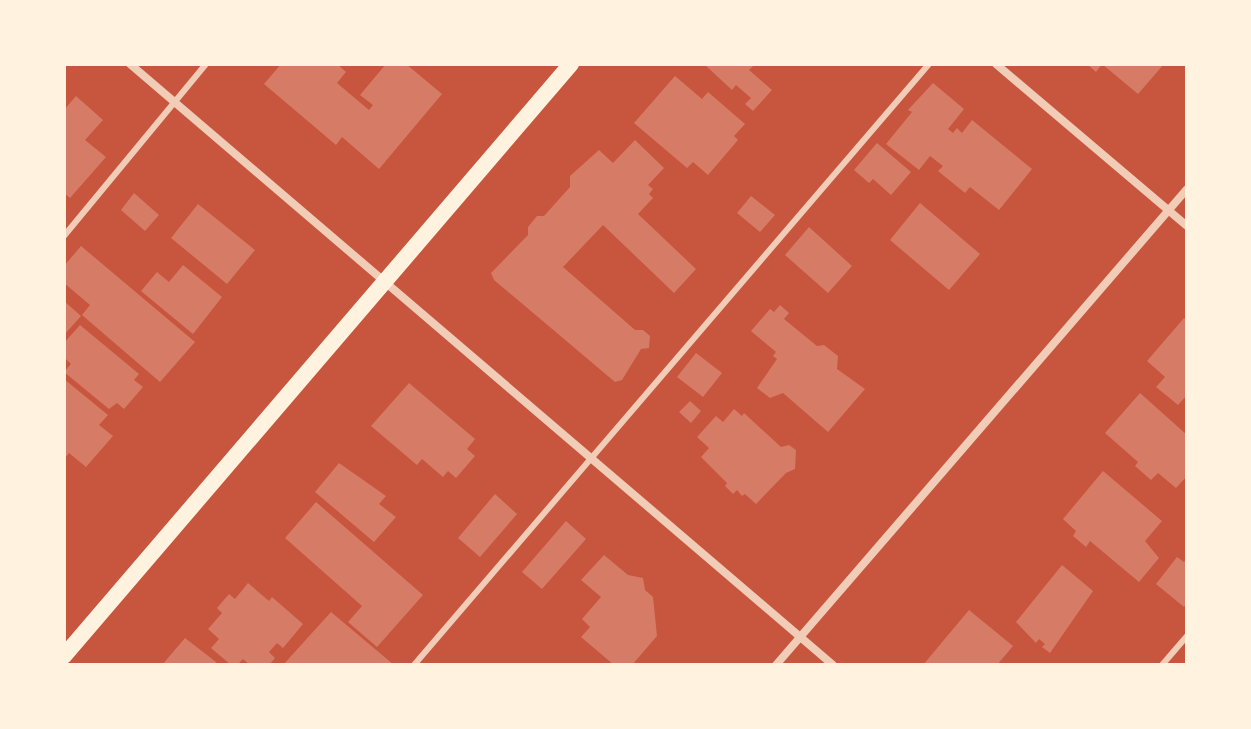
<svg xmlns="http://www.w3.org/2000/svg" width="1251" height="729" font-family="'Nunito Sans',sans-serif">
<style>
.building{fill:#d67c66}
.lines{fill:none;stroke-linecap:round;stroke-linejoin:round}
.service{stroke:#f1ccb7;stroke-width:6}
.minor{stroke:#f1ccb7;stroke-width:8}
.secondary{stroke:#fff3e0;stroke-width:16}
</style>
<rect width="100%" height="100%" fill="#c8553d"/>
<path class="building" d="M281,64H337L346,72L337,83L369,110L373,105L360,95L386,64H406L442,94L379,169L342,137L336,145L264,84Z
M704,64H755L749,70L772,90L753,111L745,104L751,98L736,85L732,90Z
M1087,64H1164L1138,94L1102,64L1096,72Z
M675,76L702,99L708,92L745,124L734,136L738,140L708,175L693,162L687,168L634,123Z
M933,83L964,109L948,129L953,133L957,128L962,133L972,120L1032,169L999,210L970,187L965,193L938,171L943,166L930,156L919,170L886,144L912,112L908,110Z
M76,96L103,120L85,140L106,157L70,198L64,193V110Z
M635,140L664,168L648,185L653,189L649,194L653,198L638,214L696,269L674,293L603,225L563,267L635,330H643L650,336L649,348L641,349L622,380L615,382L494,280L491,273L528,235V227L537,216H544L570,187V176L599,150L613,163Z
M877,143L911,172L891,195L873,179L869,183L854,170Z
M134,193L159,215L145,231L121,210Z
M751,196L775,215L760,232L737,213Z
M920,203L980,254L949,290L890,240Z
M198,204L255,250L227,284L171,238Z
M809,227L852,266L828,293L785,255Z
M81,246L195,342L160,382L82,315L90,305L64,283V266Z
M183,265L222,297L193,334L141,291L157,272L169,282Z
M64,301L81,316L64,335Z
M780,305L789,313L784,319L817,346L824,345L838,356L837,369L865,389L828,432L783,393L770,398L757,388L777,359L773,356L776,352L751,331L770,309L774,312Z
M1184,318L1187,321V395L1178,405L1156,387L1165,377L1147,361Z
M80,325L139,374L134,380L143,387L124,409L117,403L109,409L64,372L71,364L64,357V343Z
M696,353L722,373L703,397L677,377Z
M64,379L108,415L99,425L113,436L86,467L69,453L64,459Z
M409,383L475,439L467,449L475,456L456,478L448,471L443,477L422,459L417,465L371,426Z
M1140,393L1187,435V476L1176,488L1158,473L1151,480L1135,466L1138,462L1105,433Z
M690,401L701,411L691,423L679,412Z
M734,409L742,416L744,413L781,447L789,445L796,450L795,469L786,473L756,504L745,494L742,496L737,490L733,494L725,486L727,483L701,457L709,448L697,437L716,416L723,422Z
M339,463L386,496L379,504L396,517L374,542L315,492Z
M1103,471L1162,521L1145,541L1159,558L1139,582L1090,541L1086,547L1073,536L1076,531L1063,519Z
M495,494L517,514L480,557L458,538Z
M316,502L423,595L377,647L348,622L362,606L285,538Z
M566,521L586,539L542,589L522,572Z
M604,555L628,575L643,578L645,590L653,597L657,636L632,665H614L581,637L590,627L582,619L601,597L581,580Z
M1177,557L1184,562L1187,558V603L1184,607L1156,584Z
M1062,565L1093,591L1050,653L1042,647L1045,644L1039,639L1036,643L1016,622Z
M248,583L269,601L272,597L303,624L283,648L277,643L269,652L275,658L269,665H250L243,659L237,665H231L211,648L219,639L208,629L222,613L217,608L229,594L235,599Z
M969,610L1013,646L997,665H923Z
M331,612L394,665H283Z
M185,638L216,662L215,665H162Z"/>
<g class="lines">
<path class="service" d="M64,236L206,64
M414,665L929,64
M1162,665L1187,636"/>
<path class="minor" d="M130,64L833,665
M996,64L1187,226
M776,665L1187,189"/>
<path class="secondary" d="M64,656L571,64"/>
</g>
<rect width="1251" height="729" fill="none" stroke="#fff3e0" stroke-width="132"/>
</svg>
